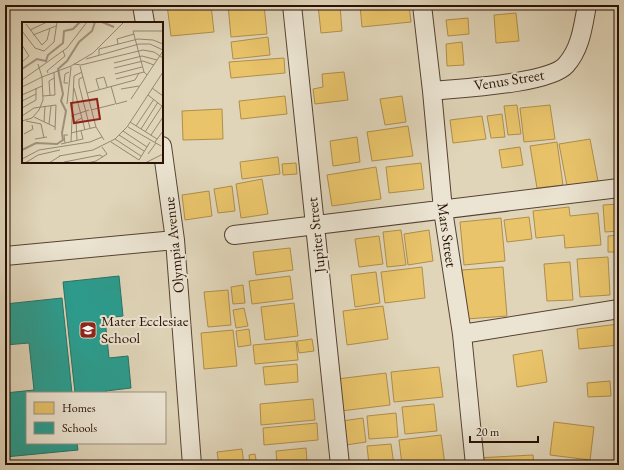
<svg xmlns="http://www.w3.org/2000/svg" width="624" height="470" font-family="'EB Garamond',serif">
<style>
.homes{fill:#e9c46a;stroke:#af8e4c}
.schools{fill:#2a9d8f;stroke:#297366}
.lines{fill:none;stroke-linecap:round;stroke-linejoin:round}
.minor-casing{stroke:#564233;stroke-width:20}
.minor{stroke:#ebe4d2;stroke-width:18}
.labels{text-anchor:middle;stroke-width:4;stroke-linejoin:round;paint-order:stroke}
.street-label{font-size:15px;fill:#281106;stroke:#ebe4d2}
.poi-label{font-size:15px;fill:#281106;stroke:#ebe4d2;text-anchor:start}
.inset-river{fill:none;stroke:#a1927c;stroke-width:2}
.inset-road{fill:none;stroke:#968771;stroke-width:1}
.view{fill:#8f2418;fill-opacity:0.15;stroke:#8f2418;stroke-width:2}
.inset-edge{fill:none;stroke:#281106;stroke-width:2}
</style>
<rect width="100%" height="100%" fill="#e0d5b9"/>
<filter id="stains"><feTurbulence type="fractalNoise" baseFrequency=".005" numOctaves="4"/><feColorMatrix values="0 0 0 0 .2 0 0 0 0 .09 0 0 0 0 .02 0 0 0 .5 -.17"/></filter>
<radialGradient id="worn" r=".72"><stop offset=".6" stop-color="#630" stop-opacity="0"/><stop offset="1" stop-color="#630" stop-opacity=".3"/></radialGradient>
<path class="homes" d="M167,5H211L214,32L171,36Z
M228,5H264L267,34L231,37Z
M318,5H340L342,31L321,33Z
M360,5H409L411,22L362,27Z
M516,13L519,41L496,43L494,15Z
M468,18L469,34L448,36L446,20Z
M268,37L270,55L233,59L231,42Z
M462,42L464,65L447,66L446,44Z
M284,58L285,73L231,78L229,62Z
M344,72L348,100L315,104L313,89L323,87L322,74Z
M285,96L287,114L241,119L239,101Z
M402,96L406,122L385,125L380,99Z
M517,105L521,134L508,135L504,106Z
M550,105L555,139L524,142L520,108Z
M222,109L223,139L183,140L182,111Z
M502,114L505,137L491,138L487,116Z
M482,116L486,139L453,143L450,120Z
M408,126L413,156L372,161L367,132Z
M357,137L360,162L333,166L330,141Z
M590,139L598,181L567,186L559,144Z
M557,142L563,185L537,188L530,146Z
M520,147L523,165L502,168L499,150Z
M278,157L280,174L242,179L240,162Z
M296,163L297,174L283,175L282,164Z
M421,163L424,189L389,193L386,167Z
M376,167L381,199L332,206L327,175Z
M262,179L268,214L241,218L236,184Z
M232,186L235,211L218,213L214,189Z
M209,191L212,216L185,220L182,195Z
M619,204V231L605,232L603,205Z
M569,207L570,216L598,213L601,245L565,248L564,235L536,238L533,211Z
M529,217L532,239L507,242L504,220Z
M501,218L505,261L464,265L460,222Z
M401,230L406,265L387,267L383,232Z
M429,230L433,261L408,265L404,234Z
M619,235V252H608V236Z
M379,236L383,264L359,267L355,239Z
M290,248L293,270L256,275L253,252Z
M608,257L610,295L580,297L577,259Z
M570,262L573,300L547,301L544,264Z
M422,267L425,298L385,303L381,272Z
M503,267L507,316L466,319L462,270Z
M376,272L380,303L355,307L351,275Z
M290,276L293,299L252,304L249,281Z
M243,285L245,303L233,304L231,287Z
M228,290L231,325L208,327L204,292Z
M294,303L298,336L265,340L261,307Z
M383,306L388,339L347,345L343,311Z
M244,308L248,326L236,328L233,310Z
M619,324V345L579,349L577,329Z
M249,329L251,345L238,347L236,331Z
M233,330L237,366L204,369L201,333Z
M312,339L314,351L299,353L297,341Z
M296,341L298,360L255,364L253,345Z
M542,350L547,382L517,387L513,355Z
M297,364L298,382L265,385L263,367Z
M439,367L443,397L394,402L391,372Z
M386,373L390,405L341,411L337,379Z
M610,381L611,396L588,397L587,383Z
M313,399L315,420L261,425L260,404Z
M434,404L437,431L405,434L402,407Z
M396,413L398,437L369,439L367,416Z
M363,418L366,442L346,445L342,421Z
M554,422L594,427L590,460L550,455Z
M317,423L318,440L264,445L263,428Z
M441,435L445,465H402L399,440Z
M391,444L394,465H369L367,446Z
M306,448L307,461L277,464L276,451Z
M242,449L244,465H219L217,452Z
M255,454L257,465H250L249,455Z
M533,455L534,465H477L476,458Z
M303,462L304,465H278Z
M323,462V465H308V464Z"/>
<path class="schools" d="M119,276L123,316L105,318L109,358L128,356L131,388L106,391V393H75L63,282Z
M62,298L72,393H27V443H77L78,450L5,457V393L34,390L29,343L5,345V304Z"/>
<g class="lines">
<g class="minor-casing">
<path id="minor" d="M142,5L145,23
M292,5L340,465
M422,5L432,91L443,210L462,334L475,465
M432,91C460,88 549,84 566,65C581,48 583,26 587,5
M162,146L175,240L192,465
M234,235L619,188
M5,256L175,240
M462,334L619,309"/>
</g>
<use href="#minor" class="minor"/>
</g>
<defs>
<g id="school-square" transform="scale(0.9)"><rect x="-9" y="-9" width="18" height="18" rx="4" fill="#8f2418" stroke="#ebe4d2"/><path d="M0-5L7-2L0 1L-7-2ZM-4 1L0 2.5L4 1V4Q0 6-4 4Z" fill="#fff"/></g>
</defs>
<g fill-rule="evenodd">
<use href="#school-square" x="88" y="330"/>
</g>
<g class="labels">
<g class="street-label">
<text transform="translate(509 80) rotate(-9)" y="5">Venus Street</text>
<text transform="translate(316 235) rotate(-96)" y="5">Jupiter Street</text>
<text transform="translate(447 235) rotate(82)" y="5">Mars Street</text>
<text transform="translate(174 245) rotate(-96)" y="5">Olympia Avenue</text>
</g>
<g class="poi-label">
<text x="101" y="326">Mater Ecclesiae<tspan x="101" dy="17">School</tspan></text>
</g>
</g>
<g transform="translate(22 22)">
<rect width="141" height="141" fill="#e0d5b9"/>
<path class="inset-river" d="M80,0L92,5M0,47L15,37L24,39L26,33L41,21L42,9L51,7L58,0M0,128L14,121L35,122L41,118L40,111L44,89L39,79L41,72L36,47L45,39L57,20L70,9L73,0"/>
<path class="inset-road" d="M4,2L20,23M8,8L25,0M0,9L13,26L22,29L32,20L35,0M11,13L34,4M96,22L95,17L112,12M0,23L7,34L0,40M20,23L25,18L28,6M77,33V27L116,17L131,18L141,22M64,37L117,22H128L141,28M92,41L120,34L135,38M52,42L59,43L121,28L132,30L141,36M58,44L74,105L82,118M92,46L121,39L132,43M122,50L111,9H141M26,51L25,49L43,34L41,29M93,52L120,45M61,55L57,57V63L68,106M94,57L122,50L125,53M0,58L45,26L65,0M46,61H42L43,52L47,50M89,64L94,82L105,79M0,65L20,55L16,42M52,66L63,108M130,66L141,74M77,67L74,57L82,55L85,65M99,67L117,64M65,71L113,58L117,51M0,73L20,64M28,73L27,59L32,56M126,73L141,85M21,74L33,73L32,50M109,77L141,29M0,79L14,72M45,82L49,45M0,86L14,78V66M69,88L93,82M0,94L12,86L34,83L33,108M49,94L67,88M12,95L33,105M0,99L10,96L17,88L21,78L20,55L49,44L71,31L102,0M4,99L19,102L22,116M22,100L23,84M108,100L135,117M27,102L29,84M114,104L132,77M106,105L139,124M119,107L136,80M101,109L125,125M123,110L140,84M49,111L74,105M2,112L11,107L10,103M97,113L122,129M129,113L141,95M13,117L25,115M93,117L119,134M55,118L54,99L60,96M49,120L52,54L60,50M89,120L117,138M133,120L141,109M43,121L42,113H46M39,122L61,117L59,109M126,132L134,121M37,134L71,128L93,117L105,105L141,50M0,137L17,128L68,120L80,115M117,138L128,120M42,140L78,133L81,135M3,141L16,133L38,128M27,141L38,134M65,141L74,139L85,132L80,125M123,141L141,132"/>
<path class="view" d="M75,77L78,97L52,101L49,81Z"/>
<rect width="141" height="141" class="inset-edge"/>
</g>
<rect width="624" height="470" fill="none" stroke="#e0d5b9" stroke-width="20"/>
<rect x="6" y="6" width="612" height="458" fill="none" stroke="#281106" stroke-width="2"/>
<rect x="10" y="10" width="604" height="450" fill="none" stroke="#281106"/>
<rect x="26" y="392" width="140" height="52" fill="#ebe4d2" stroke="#9d9080"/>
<rect x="34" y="402" width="20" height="12" fill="#e9c46a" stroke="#9d9080"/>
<text x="62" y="412" font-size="12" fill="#281106">Homes</text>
<rect x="34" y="422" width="20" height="12" fill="#2a9d8f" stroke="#9d9080"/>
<text x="62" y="432" font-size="12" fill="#281106">Schools</text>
<path d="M470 436v6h68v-6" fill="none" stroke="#281106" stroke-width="2"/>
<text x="476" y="436" font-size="12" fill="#281106" stroke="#ebe4d2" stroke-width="3" paint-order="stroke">20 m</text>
<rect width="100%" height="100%" filter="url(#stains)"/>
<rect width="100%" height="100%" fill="url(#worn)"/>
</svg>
